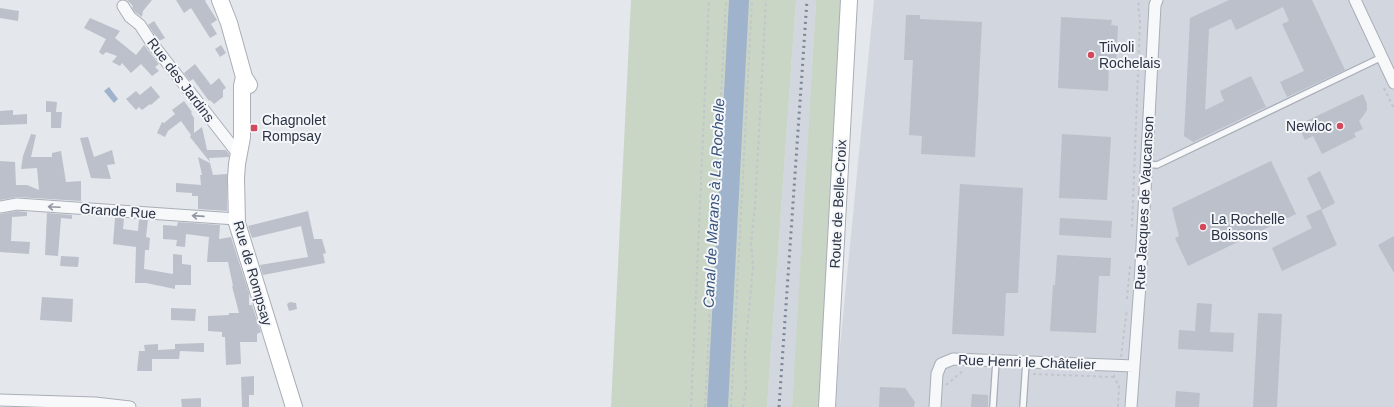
<svg xmlns="http://www.w3.org/2000/svg" width="1394" height="407" font-family="Helvetica,sans-serif">
<style>
.built{fill:#d2d6de}
.green{fill:#c9d6c5}
.water{fill:#9fb4cc}
.building{fill:#bbc0ca}
.lines{fill:none;stroke-linecap:round;stroke-linejoin:round}
.lane-casing{stroke:#a9aeb7;stroke-width:8}
.street-casing{stroke:#a9aeb7;stroke-width:13}
.secondary-casing{stroke:#a9aeb7;stroke-width:18}
.path{stroke:#c2c5cb;stroke-width:2;stroke-dasharray:3 3;stroke-linecap:butt}
.lane{stroke:#f7f8fa;stroke-width:5.5}
.street{stroke:#f7f8fa;stroke-width:11}
.secondary{stroke:#fff;stroke-width:16}
.rail{stroke:#7d8696;stroke-width:3;stroke-dasharray:2 4;stroke-linecap:butt}
.oneway{stroke:#9196a0}
.poi-dot{fill:#d1495b;stroke:#f4f6f9;stroke-width:1.5}
.labels{text-anchor:middle;stroke-width:4;stroke-linejoin:round;paint-order:stroke}
.poi-label{font-size:14px;fill:#2b3445;stroke:#f4f6f9;text-anchor:start}
.street-label{font-size:14px;fill:#2b3445;stroke:#f4f6f9}
.water-label{font-size:15px;font-style:italic;fill:#34527a;stroke:#f4f6f9}
</style>
<rect width="100%" height="100%" fill="#e4e7ec"/>
<path class="built" d="M796,0H816L797,330L792,407H767Z
M874,0H1394V407H836L838,368Z"/>
<path class="green" d="M631,0H796L767,407H611Z
M816,0H844L819,407H792Z"/>
<path class="water" d="M729,0H749L728,407H707Z
M109,87L118,99L114,103L104,91Z"/>
<path class="building" d="M127,0H152L143,11L142,17L135,12L132,8L133,6Z
M176,0H206L205,1L217,20L211,24L217,34L210,38L191,8L184,13Z
M1229,0H1312L1345,70L1287,97L1280,82L1304,71L1282,24L1289,21L1283,7L1236,30L1231,19L1209,29L1205,110L1224,101L1220,91L1251,76L1266,107L1193,142L1184,136L1190,18Z
M0,8L19,11L18,21L0,18Z
M906,15H920V19L982,22L975,157L921,154L922,136L909,135L913,60H904Z
M1061,17L1112,20L1111,25L1118,26L1116,65L1109,64L1108,91L1058,88Z
M90,18L120,31L115,38L136,55L144,45L159,64L155,67L159,71L152,76L141,64L131,73L122,63L120,66L112,62L117,56L106,52L103,55L99,52L106,39L84,28Z
M154,21L165,38L159,41L148,25Z
M221,45L226,53L220,57L215,49Z
M195,64L211,85L219,78L226,88L223,90V97L214,104L210,100L209,101L193,79L190,81L184,73Z
M151,86L160,97L151,105L150,104L142,110L139,107L136,110L126,99L136,91L140,95Z
M1363,94L1367,104V110L1363,116L1359,121L1363,129L1354,133L1356,137L1322,154L1313,136L1305,140L1298,125Z
M46,101L57,102L56,112H62L61,128H51V112H46Z
M184,101L192,112L191,113L194,118V133L202,127L207,150H226L229,154V157L209,158L210,162L190,137L191,135L181,121L168,131L165,137L157,133L162,122L164,123L175,114L172,110Z
M13,110V115L27,114V124L0,125V111Z
M31,134L36,135L31,157H52V153L61,151L66,182L81,181V201L17,197L0,200V161L15,162L16,185H27L39,190L37,168L21,169L23,156Z
M1062,134L1111,137L1107,200L1059,198Z
M88,137L94,157L112,150L115,164L107,165L111,179L91,178L80,138Z
M198,157L210,163L213,175L227,174V211L198,209V196H192V193L176,192V183L201,185L200,175H202Z
M1271,161L1296,214L1188,266L1175,238L1179,236L1172,208Z
M1320,171L1335,203L1322,210L1307,178Z
M960,184L1023,188L1018,293H1006L1004,336L952,334Z
M1321,209L1337,245L1282,271L1272,248L1312,228L1306,216Z
M17,211L27,212V216L12,217L11,241L30,242L29,254L0,252V214Z
M308,211L314,239H322L326,253L323,254L325,263L263,275L260,265L308,257L301,226L252,238L248,226Z
M47,213L72,215V219L61,218L58,256L45,255Z
M115,218H124L123,229L138,231L139,219L148,220L146,237L150,238L149,250H145L144,269L173,274V254L182,255V264L191,265V285H175V289L146,283H135L136,247L113,244Z
M1060,218L1112,221L1111,238L1059,235Z
M178,222L220,225L219,239L231,237L249,293V305H252L261,332L257,334V342H240L241,364L226,365L225,337H222V332L208,331V316L229,315V313H239L232,286H233L228,262H207L209,237L186,234L185,247L176,246L177,240L163,239V225L177,226Z
M1394,236V273L1378,245Z
M1057,255L1111,258L1110,276H1099L1096,333L1050,331L1053,285H1055Z
M61,256L79,257L78,267L60,266Z
M42,297L73,299L72,322L40,320Z
M290,302L296,303L297,309L289,311L287,304Z
M1197,303L1212,304L1210,332L1234,333L1233,352L1178,349L1179,330L1195,331Z
M171,308L196,309L195,321L171,320Z
M1258,313L1282,314L1277,407H1253Z
M204,343V352L180,351L179,359H152V371H137L139,351H145L144,345L158,344V350L175,349V344Z
M254,376V395H249V407H242L241,377Z
M880,387L905,388L915,402L914,407H879Z
M1176,391L1200,393L1199,407H1175Z
M972,394L988,395V407H971Z
M201,398V407H182L181,399Z"/>
<g class="lines">
<g class="lane-casing">
<path id="lane" d="M1146,164L1157,165L1382,57
M993,407L996,361
M1023,407L1026,362"/>
</g>
<g class="street-casing">
<path id="street" d="M1355,0L1394,83
M123,6L130,17L140,25L151,42L239,155
M0,207L17,204L236,219
M0,400L95,403L130,407
M935,407L937,374L941,364L953,359L1134,366
M1131,407L1140,284L1155,5L1157,0"/>
</g>
<g class="secondary-casing">
<path id="secondary" d="M220,0L229,23L244,77L249,85
M244,77L242,86V137L237,164L236,178L237,223L294,407
M827,407L849,0"/>
</g>
<path class="path" d="M1384,88L1394,109
M1132,227L1140,22L1138,5L1141,0
M1127,299L1130,266
M1121,357L1127,309
M1033,374L1114,377
M1114,375V377L1119,386L1118,407
M946,385L964,370
M691,407L709,0
M705,407L726,0
M731,407L752,0
M743,407L746,388L745,352L753,267L751,243L755,207L766,0"/>
<use href="#lane" class="lane"/>
<use href="#street" class="street"/>
<use href="#secondary" class="secondary"/>
<path class="rail" d="M779,407L807,0"/>
</g>
<defs><path id="oneway-shaft" d="M-6 0H5M1.5-3L5.5 0L1.5 3" fill="none" stroke-width="1.6" stroke-linecap="round" stroke-linejoin="round"/></defs>
<g class="oneway">
<use href="#oneway-shaft" transform="translate(54 207) rotate(-177)"/>
<use href="#oneway-shaft" transform="translate(198 216) rotate(-176)"/>
</g>
<g class="poi-dot">
<circle cx="1091" cy="55" r="4"/>
<circle cx="1340" cy="126" r="4"/>
<rect x="250" y="124" width="8" height="8" rx="2"/>
<circle cx="1203" cy="227" r="4"/>
</g>
<g class="labels">
<g class="poi-label">
<text x="1099" y="52">Tiivoli<tspan x="1099" dy="16">Rochelais</tspan></text>
<text x="262" y="125">Chagnolet<tspan x="262" dy="16">Rompsay</tspan></text>
<text x="1332" y="131" text-anchor="end">Newloc</text>
<text x="1211" y="224">La Rochelle<tspan x="1211" dy="16">Boissons</tspan></text>
</g>
<g class="street-label">
<text transform="translate(181 80) rotate(53)" y="5">Rue des Jardins</text>
<text transform="translate(1144 203) rotate(-87)" y="5">Rue Jacques de Vaucanson</text>
<text transform="translate(838 204) rotate(-87)" y="5">Route de Belle-Croix</text>
<text transform="translate(118 211) rotate(4)" y="5">Grande Rue</text>
<text transform="translate(253 273) rotate(74)" y="5">Rue de Rompsay</text>
<text transform="translate(1027 362) rotate(2)" y="5">Rue Henri le Châtelier</text>
</g>
<g class="water-label">
<text transform="translate(714 203) rotate(-87)" y="5">Canal de Marans à La Rochelle</text>
</g>
</g>
</svg>
